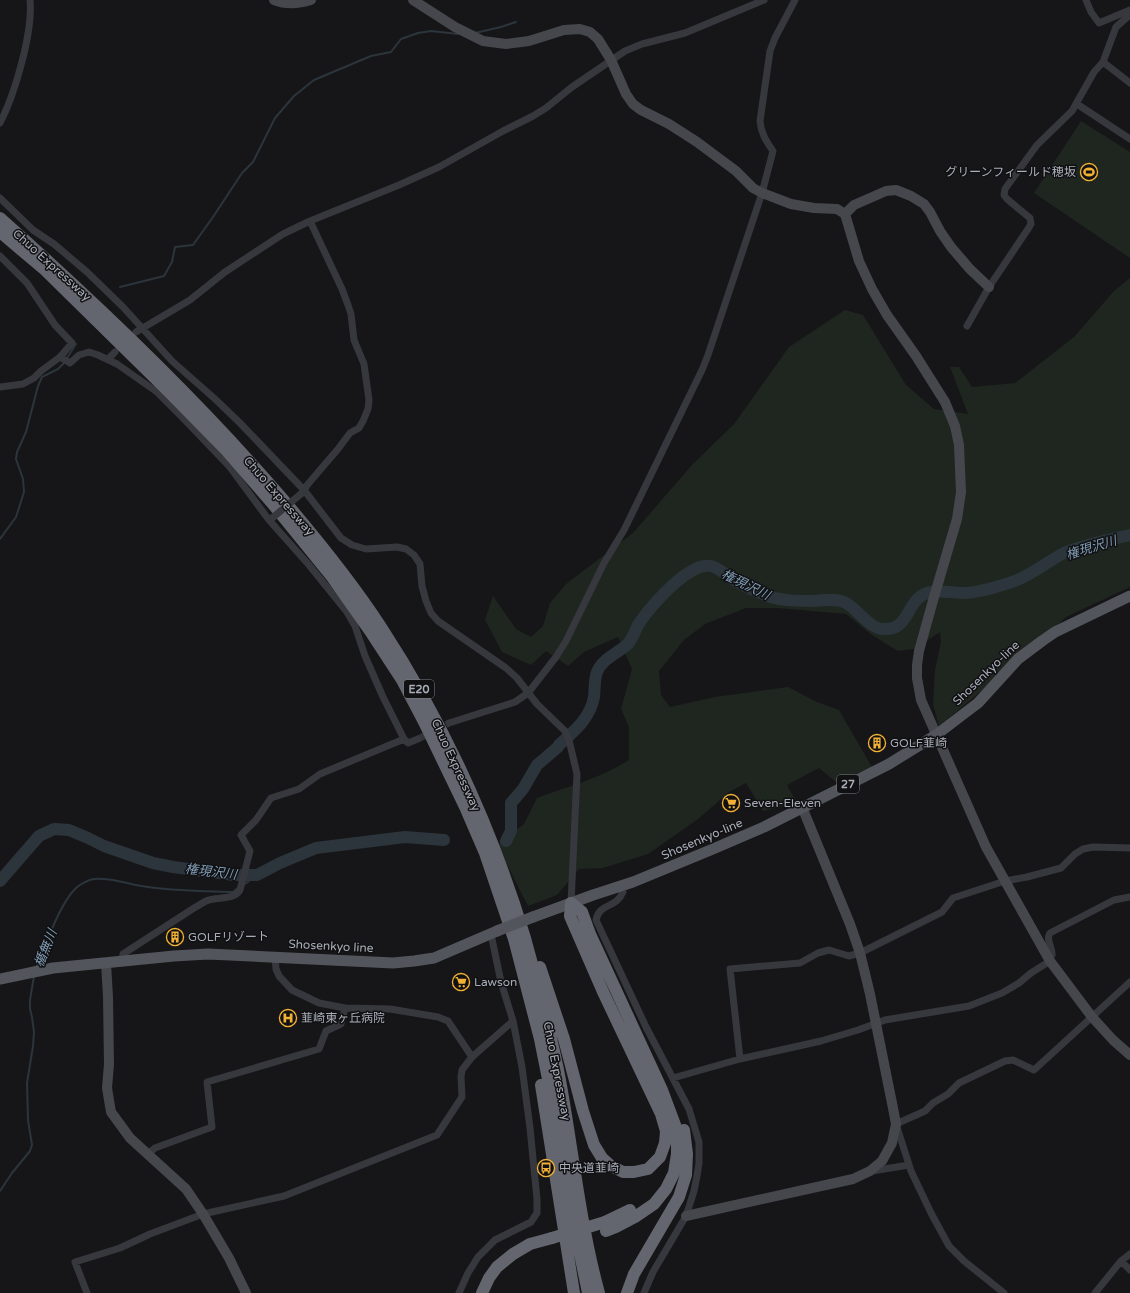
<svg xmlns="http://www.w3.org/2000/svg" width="1130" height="1293" font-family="'Varela Round','Noto Sans JP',sans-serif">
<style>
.green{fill:#1e261f}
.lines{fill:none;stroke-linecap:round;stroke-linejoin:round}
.stream{stroke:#2c353c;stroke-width:2}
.river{stroke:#2c353c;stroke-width:12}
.street-tunnel{stroke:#333438;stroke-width:7;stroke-dasharray:7 3.5;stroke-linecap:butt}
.street{stroke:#37383d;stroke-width:7}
.secondary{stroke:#45474d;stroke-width:10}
.primary{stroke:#53555c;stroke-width:11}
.highway{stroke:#63666e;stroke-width:12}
.street-bridge{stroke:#37383d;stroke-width:7}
.primary-bridge{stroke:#53555c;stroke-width:11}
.highway-bridge{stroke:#63666e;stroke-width:12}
.labels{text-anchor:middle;stroke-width:3;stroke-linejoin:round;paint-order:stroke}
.shield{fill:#111113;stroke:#7b7e86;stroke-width:1}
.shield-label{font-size:11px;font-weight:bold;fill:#a8adb8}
.poi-label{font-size:12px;fill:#a8adb8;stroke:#111113;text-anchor:start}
.street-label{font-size:12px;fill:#a8adb8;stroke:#111113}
.water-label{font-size:13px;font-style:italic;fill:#7f9bb3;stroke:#111113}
</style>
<rect width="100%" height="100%" fill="#161618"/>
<path class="green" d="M1081,121L1130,152V258L1034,193Z
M1130,278V587L1066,617L1039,643L939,726L933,704L935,670L941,642L940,632L914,649L898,651L872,635L846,614L778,608H746L705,624L684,640L659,671L661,695L670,707L715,697L788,687L817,702L839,710L872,767L836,782L819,768L787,785L797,803L763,811L746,783L729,792L698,819L648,854L603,868L579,869L557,895L528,906L497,845L524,824L537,798C569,786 601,778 629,760V727L621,709L632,669L618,637L584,652L568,666L546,651L531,665L502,652L485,620L493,596L516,629L531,637L543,626L550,603L566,584L633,533L692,465L734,424L789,347L845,310L863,315L906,385L934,409L968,414L950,367H959L972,387L1015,383L1074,337L1114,291Z"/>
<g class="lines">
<path class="stream" d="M475,33L501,27L516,22
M120,287L164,276L172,262L175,247L193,245L213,217L242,173L253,162L275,118L294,96L314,80L371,56L391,52L401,39L418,33L431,31L458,34
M67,358L76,344
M0,539L16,517L24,492L23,479L16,459L17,452L26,432L38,386L42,377L58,369L65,362
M245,884L257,875
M36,968L38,962C47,942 60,904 75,889C79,885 87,880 94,879C110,877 131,885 148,887C176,891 204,891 233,892L238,888
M0,1191L12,1173L30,1151L32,1145L28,1120L27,1083L33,1046L34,1032L32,1017L30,1009V1000L34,976"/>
<path class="river" d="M506,841L511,831V803L523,789L537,765L558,747L559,745C574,731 590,719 594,697C595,689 594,680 597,672C602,659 618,653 628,644C634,637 635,629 640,622C651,606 674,581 690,572C696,568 704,565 711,566C719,568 728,576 735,581C746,587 757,592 768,596C782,601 799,601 814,601C823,600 837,598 846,603C857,609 869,628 883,629C910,631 906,600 927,593C938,589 952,593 963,593C979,593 996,587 1012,582C1031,576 1046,562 1064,553C1082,545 1111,539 1130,535
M0,881L39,836L54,829L69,830L88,838L104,846L153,863L173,867L234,875H257L280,863L316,848L405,837L444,840"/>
<path class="street-tunnel" d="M418,739L449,723"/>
<path class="street" d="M1086,0L1091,12L1099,23L1130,10
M1103,62L1130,83
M1077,104L1130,139
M0,123C15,94 33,32 30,0
M0,198L33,230L54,244L87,272L123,307L172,361L215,399L240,423L304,490L341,538L352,545L366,549L397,547L406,549L414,555L420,564L422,586L426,601L431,613L438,621L506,668L517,678L537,704L565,731L569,740L577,774L571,903
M0,256L27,283L55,325L72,343L60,357
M967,326L989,287L1028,229L1031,224L1030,218L1007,199L1004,195L1005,189L1037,145L1072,111L1094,72L1103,62L1116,27L1130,15
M136,332L190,300L225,272L283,234L310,221L399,185L439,167L503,131L533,116L546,108L572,87L625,51L642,44L685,33L764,0
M108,359L115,352
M0,387L23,384L34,378L41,371L60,357L70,363L79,355L89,352L98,355L117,364L157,392L185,420L229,466L269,520L309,565L347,612L355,626L365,656L383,697L404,739L408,743L418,739
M302,493L308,484L338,449L350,433L359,428L363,421L368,409L369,400L364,364L354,340L351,314L348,305L342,289L310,221
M449,723L515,702L528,693L556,657L566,641L604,563L624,530L702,370L708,355L762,193L773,151C766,141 761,133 760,121L770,51L775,38L795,0
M620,887L623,892C616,909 600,902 596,920L646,1027L689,1109L699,1142V1163L697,1176L694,1191L686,1216L653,1272L644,1293
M275,957L276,969L279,976L292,990L319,1003L345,1008L390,1009L438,1017L448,1021L472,1057
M1048,957L1052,955C1053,947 1045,940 1050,933L1114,900L1130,897
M122,960L123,954L194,908C198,906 202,903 206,901C217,896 233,901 240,890L250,851L241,835L256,820L271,798L299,789L320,774L404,739
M740,1059L730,969L800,963L818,953L829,950L849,956L860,953L942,912L953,898L1005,881L1027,877L1061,868L1075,854L1083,849L1093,847L1130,848
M673,1078L740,1059L821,1041L858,1030L885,1020L969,1006L1002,993L1019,983L1031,973L1050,961
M148,1154L155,1148L212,1127L207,1082L319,1049L326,1031L341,1024L345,1008
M872,1171L909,1165
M1121,1261L1130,1270
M87,1293L75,1262L120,1248L150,1234L203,1214L284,1196L437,1135L462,1097L461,1077L462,1070L472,1057L513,1021
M459,1293L468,1273L478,1257L495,1240L531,1222L537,1213V1199L530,1128L522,1067L513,1021L501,982L491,934
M1004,1293L964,1261L949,1246L931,1213L911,1171L896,1124L925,1111L933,1103L948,1094L959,1083L1005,1061L1013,1060L1034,1070L1130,982
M1095,1293L1121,1261L1130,1254"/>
<path class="secondary" d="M274,0C287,5 298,4 311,0
M413,0L455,27L483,41L506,44L529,41L564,30L580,29L590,32L598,39L611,60L626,94L633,104L641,110L669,124L697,142L736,171L753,188L762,193L791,204L814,208L837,209L845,214L859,261L872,289L887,315L916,356L945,402L955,426L959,445L961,492L957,519L934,597L919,651L917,665V678L921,700L986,847L1050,961L1092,1017L1113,1040L1130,1055
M845,214L854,205L886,191L896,190L911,196L924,204L930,212L940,231L951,247L969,268L989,287
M106,963L108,997L109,1064L107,1088L111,1112L130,1138L186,1189L203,1214L229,1258L246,1293
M686,1216L853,1179L870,1171L882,1161L892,1143L896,1124L893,1108L870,994L860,953L850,924L802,807"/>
<path class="primary" d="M533,917L593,895L633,882L713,849L764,827L889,764L936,735L978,703L1018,659L1042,641L1055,632L1130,596
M0,979L53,968L174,956L208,954L393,963L414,961L434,958L497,931"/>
<path class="highway" d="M0,218C98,305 194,396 280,496C316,538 351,581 381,627C443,722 492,829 525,938C538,985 551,1032 560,1080C573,1151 580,1224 599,1293
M0,232L45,270L167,390L226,450L272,503L332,577L370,631L402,680L424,722L466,809L485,853L514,939L540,1039L549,1084L571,1210L588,1293
M571,903L582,912L590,934L662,1090L677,1130V1154L674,1173L666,1189L654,1204L635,1217L616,1227L606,1231
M540,967L564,1039L583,1111L594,1145L602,1158L611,1166L623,1172H634L648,1169L660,1157L665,1143L666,1131L661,1114L604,994L570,916L571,903
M541,1085L574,1293
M605,1222L630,1210
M482,1293L489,1278L497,1267L513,1254L530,1244L552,1238
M627,1293L634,1274L679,1197L686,1175L687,1154L684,1130"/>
<path class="street-bridge" d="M271,519L302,493"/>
<path class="primary-bridge" d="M497,931L533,917"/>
<path class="highway-bridge" d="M552,1238L605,1222"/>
</g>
<defs>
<g id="stadium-ring" transform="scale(0.9)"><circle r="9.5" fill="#111113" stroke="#f2b134" stroke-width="1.5"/><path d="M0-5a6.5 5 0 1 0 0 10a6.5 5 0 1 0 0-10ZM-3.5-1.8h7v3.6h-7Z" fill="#f2b134"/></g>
<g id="building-ring" transform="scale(0.9)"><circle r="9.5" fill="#111113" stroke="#f2b134" stroke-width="1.5"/><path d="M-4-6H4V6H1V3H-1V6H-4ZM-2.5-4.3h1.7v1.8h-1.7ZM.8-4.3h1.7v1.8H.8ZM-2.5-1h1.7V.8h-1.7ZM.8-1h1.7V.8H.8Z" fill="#f2b134"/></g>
<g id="supermarket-ring" transform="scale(0.9)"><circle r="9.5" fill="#111113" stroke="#f2b134" stroke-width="1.5"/><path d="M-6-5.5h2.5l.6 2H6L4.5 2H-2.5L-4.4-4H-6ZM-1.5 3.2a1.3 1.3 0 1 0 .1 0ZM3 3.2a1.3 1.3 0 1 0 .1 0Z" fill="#f2b134"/></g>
<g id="hospital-ring" transform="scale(0.9)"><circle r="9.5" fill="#111113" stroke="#f2b134" stroke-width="1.5"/><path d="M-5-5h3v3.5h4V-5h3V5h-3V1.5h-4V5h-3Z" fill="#f2b134"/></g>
<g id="bus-ring" transform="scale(0.9)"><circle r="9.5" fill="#111113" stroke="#f2b134" stroke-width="1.5"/><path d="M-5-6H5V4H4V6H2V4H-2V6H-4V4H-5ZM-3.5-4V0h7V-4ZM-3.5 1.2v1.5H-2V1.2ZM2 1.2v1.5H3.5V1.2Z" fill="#f2b134"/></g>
</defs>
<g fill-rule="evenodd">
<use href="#stadium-ring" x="1089" y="172"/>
<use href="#building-ring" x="877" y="743"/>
<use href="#supermarket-ring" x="731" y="803"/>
<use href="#building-ring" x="175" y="937"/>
<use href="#supermarket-ring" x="461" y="982"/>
<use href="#hospital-ring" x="288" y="1018"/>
<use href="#bus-ring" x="546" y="1168"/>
</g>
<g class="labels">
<g class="shield">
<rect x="404" y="680" width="30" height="18" rx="3"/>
<rect x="837" y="775" width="22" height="18" rx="3"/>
</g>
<g class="shield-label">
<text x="419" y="693">E20</text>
<text x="848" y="788">27</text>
</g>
<g class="poi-label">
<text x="1076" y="176" text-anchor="end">グリーンフィールド穂坂</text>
<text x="890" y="747">GOLF韮崎</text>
<text x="744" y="807">Seven-Eleven</text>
<text x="188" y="941">GOLFリゾート</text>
<text x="474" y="986">Lawson</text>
<text x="301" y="1022">韮崎東ヶ丘病院</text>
<text x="559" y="1172">中央道韮崎</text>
</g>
<g class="street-label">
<text transform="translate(52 265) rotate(42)" y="4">Chuo Expressway</text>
<text transform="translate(279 496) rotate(49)" y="4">Chuo Expressway</text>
<text transform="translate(986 673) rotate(-44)" y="4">Shosenkyo-line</text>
<text transform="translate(456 765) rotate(65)" y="4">Chuo Expressway</text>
<text transform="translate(702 839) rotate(-23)" y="4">Shosenkyo-line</text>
<text transform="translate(331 946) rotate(3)" y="4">Shosenkyo line</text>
<text transform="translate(557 1071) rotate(79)" y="4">Chuo Expressway</text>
</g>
<g class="water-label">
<text transform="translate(1091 547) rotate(-17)" y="5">権現沢川</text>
<text transform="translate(746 584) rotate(26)" y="5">権現沢川</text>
<text transform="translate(211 871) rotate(7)" y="5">権現沢川</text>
<text transform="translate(45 948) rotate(-68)" y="5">楯無川</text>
</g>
</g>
</svg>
